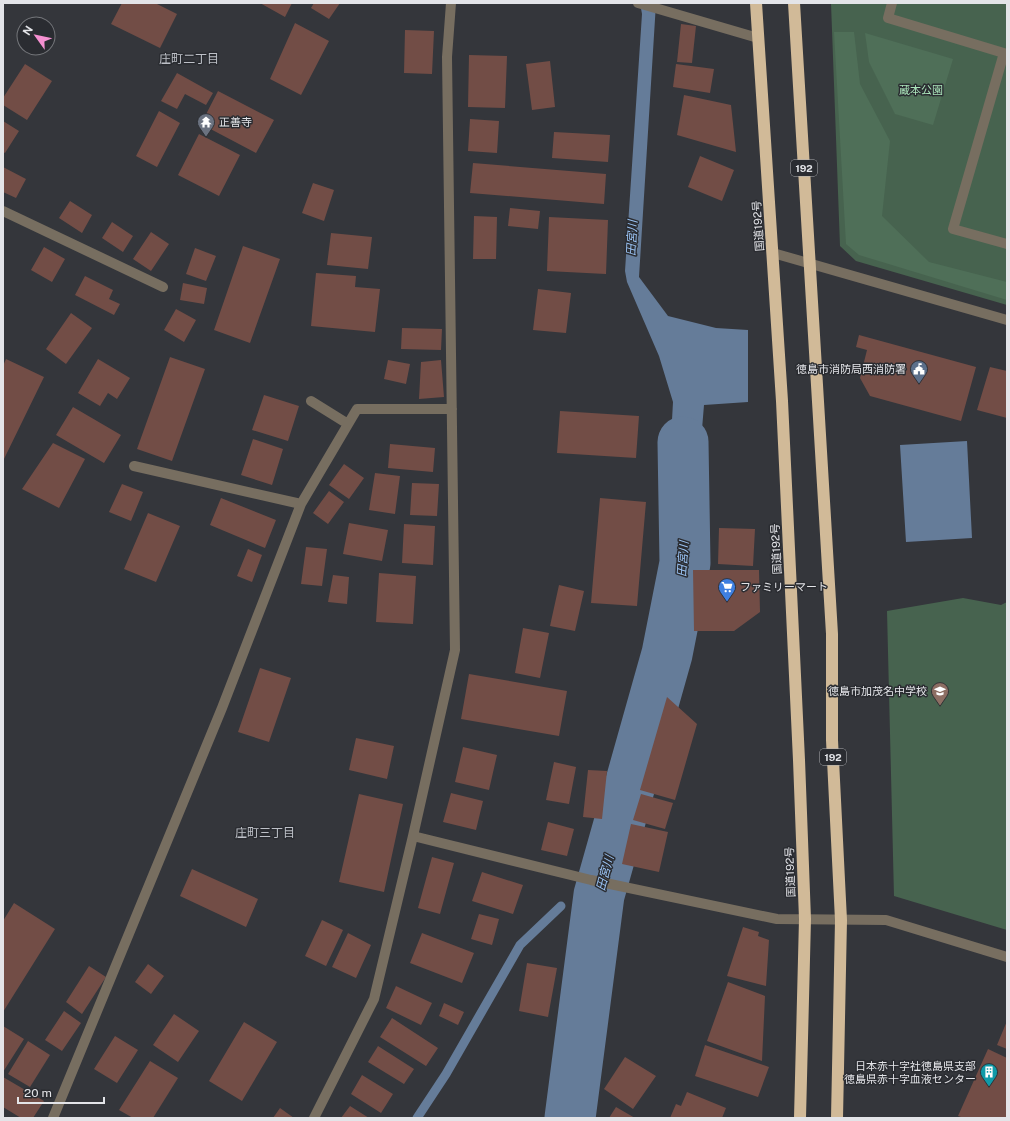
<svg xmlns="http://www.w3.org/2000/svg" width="1010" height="1121" font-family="'Public Sans','Noto Sans JP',sans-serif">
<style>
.green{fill:#47634f}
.forest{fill:#4f6f58}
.water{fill:#657c99}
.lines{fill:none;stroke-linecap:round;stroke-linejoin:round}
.stream{stroke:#657c99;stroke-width:9}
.river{stroke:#657c99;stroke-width:51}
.building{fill:#724d46}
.minor{stroke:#776e60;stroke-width:10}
.highway{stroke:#d1ba98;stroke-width:12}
.labels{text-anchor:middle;stroke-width:3;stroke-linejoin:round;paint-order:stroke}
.shield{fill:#2a2c31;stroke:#acadb1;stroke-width:1}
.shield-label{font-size:10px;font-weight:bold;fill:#e3e4e8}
.park-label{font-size:11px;fill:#aae4ba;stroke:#2a2c31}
.poi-label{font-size:11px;fill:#e3e4e8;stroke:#2a2c31;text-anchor:end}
.street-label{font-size:11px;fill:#e3e4e8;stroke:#2a2c31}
.neighbourhood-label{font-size:12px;fill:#bdc0c7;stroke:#2a2c31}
.water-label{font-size:12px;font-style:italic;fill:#9bc4f5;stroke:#2a2c31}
</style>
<rect width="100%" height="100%" fill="#34363b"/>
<path class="green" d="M831,3H1007V305L856,261L840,246Z
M963,598L1001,605L1007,602V930L894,896L887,611Z"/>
<path class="forest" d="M834,32H854L860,84L890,141L882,216L929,262L1007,282V300L859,255L846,244Z
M865,33L953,59L933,125L895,114L869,62Z"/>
<path class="water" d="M640,3H656L639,277L668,316L716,328L748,330V402L704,405L695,514L667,510L673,402L659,356L627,282L625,271L642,14Z
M967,441L972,538L906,542L900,445Z"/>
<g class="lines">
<path class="stream" d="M584,898L599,895
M417,1118L446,1074L520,945L561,906"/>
<path class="river" d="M570,1118L599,895L667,654L685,563L683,442"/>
</g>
<path class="building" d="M122,3H155L177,14L160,48L111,24Z
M260,3H292L285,17Z
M314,3H340L329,19L311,8Z
M295,23L329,41L301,95L270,79Z
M681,24L696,26L692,63L677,62Z
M405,30L434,31L432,74L404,73Z
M469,55L507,56L505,108L468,107Z
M550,61L555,107L532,110L526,64Z
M25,64L52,81L27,120L3,105V98Z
M676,64L714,69L710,93L673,87Z
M177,73L213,93L206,105L185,94L177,109L161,101Z
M218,91L274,120L256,153L201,124Z
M684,95L731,105L736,152L677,135Z
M159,111L180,123L157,167L136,156Z
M470,119L499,121L497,153L468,151Z
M3,121L19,131L5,153L3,152Z
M554,132L610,135L608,162L552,158Z
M199,134L240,155L219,196L178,175Z
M700,156L734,170L722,201L688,187Z
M473,163L606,174L604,204L470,193Z
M3,167L26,179L16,198L3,192Z
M313,183L334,190L324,221L302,213Z
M70,201L92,215L82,233L59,218Z
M510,208L540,211L538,229L508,226Z
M474,216L497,217L496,259H473Z
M549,217L608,220L606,274L547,271Z
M112,222L133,236L123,252L102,238Z
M151,232L169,244L151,271L133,259Z
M331,233L372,237L368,269L327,265Z
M243,246L280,259L250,343L214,330Z
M44,247L65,259L52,282L31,270Z
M195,248L216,256L206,281L186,274Z
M316,273L356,276L355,287L380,289L375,332L311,326Z
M85,276L113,290L109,299L120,304L114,315L75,295Z
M183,283L207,288L204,304L180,300Z
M538,289L571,293L566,333L533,330Z
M176,309L196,320L184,342L164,330Z
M71,313L92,328L66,364L46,349Z
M402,328L442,329L441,350L401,349Z
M859,335L976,367L961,421L870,396L860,378L867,350L856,347Z
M170,357L205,369L172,461L137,449Z
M6,359L44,377L3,461V366Z
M98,359L130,378L117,399L108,393L100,406L78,393Z
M388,360L410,364L406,384L384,379Z
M441,360L444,397L419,399L421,362Z
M990,367L1007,371V418L977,410Z
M264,395L299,406L288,441L252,430Z
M73,407L121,435L104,463L56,435Z
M560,411L639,416L636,458L557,453Z
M253,439L283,449L272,485L241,475Z
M53,443L85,459L59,508L22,489Z
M390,444L435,448L433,472L388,468Z
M344,464L364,478L349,499L329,485Z
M375,473L400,476L395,514L369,510Z
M412,483L439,484L437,516L410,515Z
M122,484L143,492L131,521L109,512Z
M329,491L344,502L328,524L313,513Z
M221,498L276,520L265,548L210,525Z
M600,498L646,502L637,606L591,603Z
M148,513L180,526L156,582L124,569Z
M349,523L388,530L382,561L343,554Z
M404,524L435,526L433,565L402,563Z
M719,528L755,529L753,566L718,564Z
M306,547L327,549L322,586L301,584Z
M248,549L262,555L252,582L237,576Z
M693,570H759L760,612L734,631H694Z
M379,573L416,576L413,624L376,622Z
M333,575L349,577L347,604L328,602Z
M559,585L584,591L575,631L550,626Z
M523,628L549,633L540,678L515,673Z
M260,668L291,678L269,742L238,732Z
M469,674L567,691L559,736L461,719Z
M667,697L697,724L675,800L640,790Z
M356,738L394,746L387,779L349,770Z
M463,747L497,755L489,790L455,782Z
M554,762L576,767L569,804L546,800Z
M588,770L607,771L602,819L583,817Z
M451,793L483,801L476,830L443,822Z
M359,794L403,804L384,892L339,882Z
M641,794L673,803L665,829L633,820Z
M548,822L574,829L567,856L541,850Z
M631,824L668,832L659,872L622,864Z
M432,857L454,863L440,914L418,908Z
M192,869L258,899L246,927L180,896Z
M482,872L523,885L513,914L472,901Z
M14,903L55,929L3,1012V921Z
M479,914L499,919L492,945L471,939Z
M322,920L343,930L326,966L305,956Z
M743,927L759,932L758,936L769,940L766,986L727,976Z
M348,933L371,945L356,978L332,967Z
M422,933L474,953L462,983L410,963Z
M527,963L557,968L548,1017L519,1011Z
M148,964L164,976L151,994L135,982Z
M89,966L106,977L82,1014L66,1002Z
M728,982L765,996L762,1061L707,1041Z
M396,986L432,1003L421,1025L386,1008Z
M444,1003L464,1012L458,1025L439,1016Z
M64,1011L81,1023L62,1051L45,1040Z
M174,1014L199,1031L178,1062L153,1045Z
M392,1018L438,1048L426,1066L380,1037Z
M1007,1021V1049L997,1045Z
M244,1022L277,1042L242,1101L209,1081Z
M3,1026L24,1039L3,1072Z
M115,1036L138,1050L117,1083L94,1069Z
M28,1041L50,1055L30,1087L8,1074Z
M705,1045L769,1067L758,1097L695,1076Z
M378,1046L414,1069L404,1084L368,1062Z
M988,1049L1007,1058V1118H964L958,1116Z
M625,1057L656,1076L633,1109L604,1089Z
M150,1061L178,1078L153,1118H133L119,1110Z
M362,1075L393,1094L381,1113L351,1094Z
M3,1077L44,1101L33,1118H21L3,1107Z
M687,1092L726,1108L722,1118H670L676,1104L681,1106Z
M350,1106L369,1118H341Z
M616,1107L635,1118H609Z
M280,1108L294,1118H273Z"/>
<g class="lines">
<path class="minor" d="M638,3L758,38
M892,3L888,18L1007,54
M1004,53L953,229L1007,244
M3,211L163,287
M773,253L1007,320
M311,401L348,424
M134,466L301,504
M413,836L591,880L777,919L886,920L1007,957
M53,1118L222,708L301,504L357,409H452
M314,1118L374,999L413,836L455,650L447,57L451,3"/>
<path class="highway" d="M756,3L782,401L799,760L805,919L800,1118
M794,3L832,634V740L841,920L837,1118"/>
</g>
<defs>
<g id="temple-pin" transform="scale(0.9)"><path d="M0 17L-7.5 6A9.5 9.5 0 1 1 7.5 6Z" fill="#6b7280" stroke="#2a2c31"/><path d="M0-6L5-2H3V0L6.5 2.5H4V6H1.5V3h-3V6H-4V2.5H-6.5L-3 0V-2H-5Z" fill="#fff"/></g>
<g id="civic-pin" transform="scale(0.9)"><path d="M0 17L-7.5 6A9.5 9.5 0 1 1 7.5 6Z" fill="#5c6f8a" stroke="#2a2c31"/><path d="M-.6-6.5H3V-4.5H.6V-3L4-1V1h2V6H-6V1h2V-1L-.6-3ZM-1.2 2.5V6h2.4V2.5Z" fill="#fff"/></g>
<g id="supermarket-pin" transform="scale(0.9)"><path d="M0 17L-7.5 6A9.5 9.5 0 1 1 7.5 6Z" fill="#3f7fe0" stroke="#2a2c31"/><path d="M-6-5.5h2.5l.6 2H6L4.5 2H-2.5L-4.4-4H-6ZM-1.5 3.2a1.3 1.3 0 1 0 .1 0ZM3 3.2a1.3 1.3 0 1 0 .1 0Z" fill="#fff"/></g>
<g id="school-pin" transform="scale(0.9)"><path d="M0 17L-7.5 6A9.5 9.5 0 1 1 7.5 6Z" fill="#8d6e63" stroke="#2a2c31"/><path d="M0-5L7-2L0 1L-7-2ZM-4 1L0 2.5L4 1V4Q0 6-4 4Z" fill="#fff"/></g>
<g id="building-pin" transform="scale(0.9)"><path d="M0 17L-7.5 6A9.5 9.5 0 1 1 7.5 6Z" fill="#0f9aa8" stroke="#2a2c31"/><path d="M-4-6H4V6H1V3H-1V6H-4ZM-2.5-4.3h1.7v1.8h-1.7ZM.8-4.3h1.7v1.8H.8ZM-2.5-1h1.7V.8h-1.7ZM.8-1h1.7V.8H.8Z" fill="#fff"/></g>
</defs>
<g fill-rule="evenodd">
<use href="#temple-pin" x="206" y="122"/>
<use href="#civic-pin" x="919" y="369"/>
<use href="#supermarket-pin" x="727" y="587"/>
<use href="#school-pin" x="940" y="691"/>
<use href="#building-pin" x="989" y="1072"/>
</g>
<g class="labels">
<g class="shield">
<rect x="791" y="160" width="26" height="16" rx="3"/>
<rect x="820" y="749" width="26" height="16" rx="3"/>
</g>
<g class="shield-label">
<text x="804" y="172">192</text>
<text x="833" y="761">192</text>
</g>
<g class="park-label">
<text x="921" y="94">蔵本公園</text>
</g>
<g class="poi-label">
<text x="219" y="126" text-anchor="start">正善寺</text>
<text x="906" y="373">徳島市消防局西消防署</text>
<text x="740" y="591" text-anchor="start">ファミリーマート</text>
<text x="927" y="695">徳島市加茂名中学校</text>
<text x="976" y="1070">日本赤十字社徳島県支部<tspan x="976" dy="13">徳島県赤十字血液センター</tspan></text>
</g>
<g class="street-label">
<text transform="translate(758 226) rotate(-94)" y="4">国道192号</text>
<text transform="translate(776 549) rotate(-93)" y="4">国道192号</text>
<text transform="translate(790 872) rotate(-92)" y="4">国道192号</text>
</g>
<g class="neighbourhood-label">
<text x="189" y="63">庄町二丁目</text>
<text x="265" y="837">庄町三丁目</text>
</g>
<g class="water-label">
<text transform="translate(632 238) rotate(-87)" y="4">田宮川</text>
<text transform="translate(683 559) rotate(-86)" y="4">田宮川</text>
<text transform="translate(605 873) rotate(-75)" y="4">田宮川</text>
</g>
</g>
<rect width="1010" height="1121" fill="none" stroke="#e3e4e8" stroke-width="8"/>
<g transform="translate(36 36) rotate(303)"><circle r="19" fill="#2a2c31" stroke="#74767a"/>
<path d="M0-3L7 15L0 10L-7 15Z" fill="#f590d1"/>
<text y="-6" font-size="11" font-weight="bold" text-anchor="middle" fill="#e3e4e8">N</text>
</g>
<path d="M18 1097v6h86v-6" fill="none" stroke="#e3e4e8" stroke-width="2"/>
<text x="24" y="1097" font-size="12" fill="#e3e4e8" stroke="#2a2c31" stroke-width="3" paint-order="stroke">20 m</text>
</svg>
